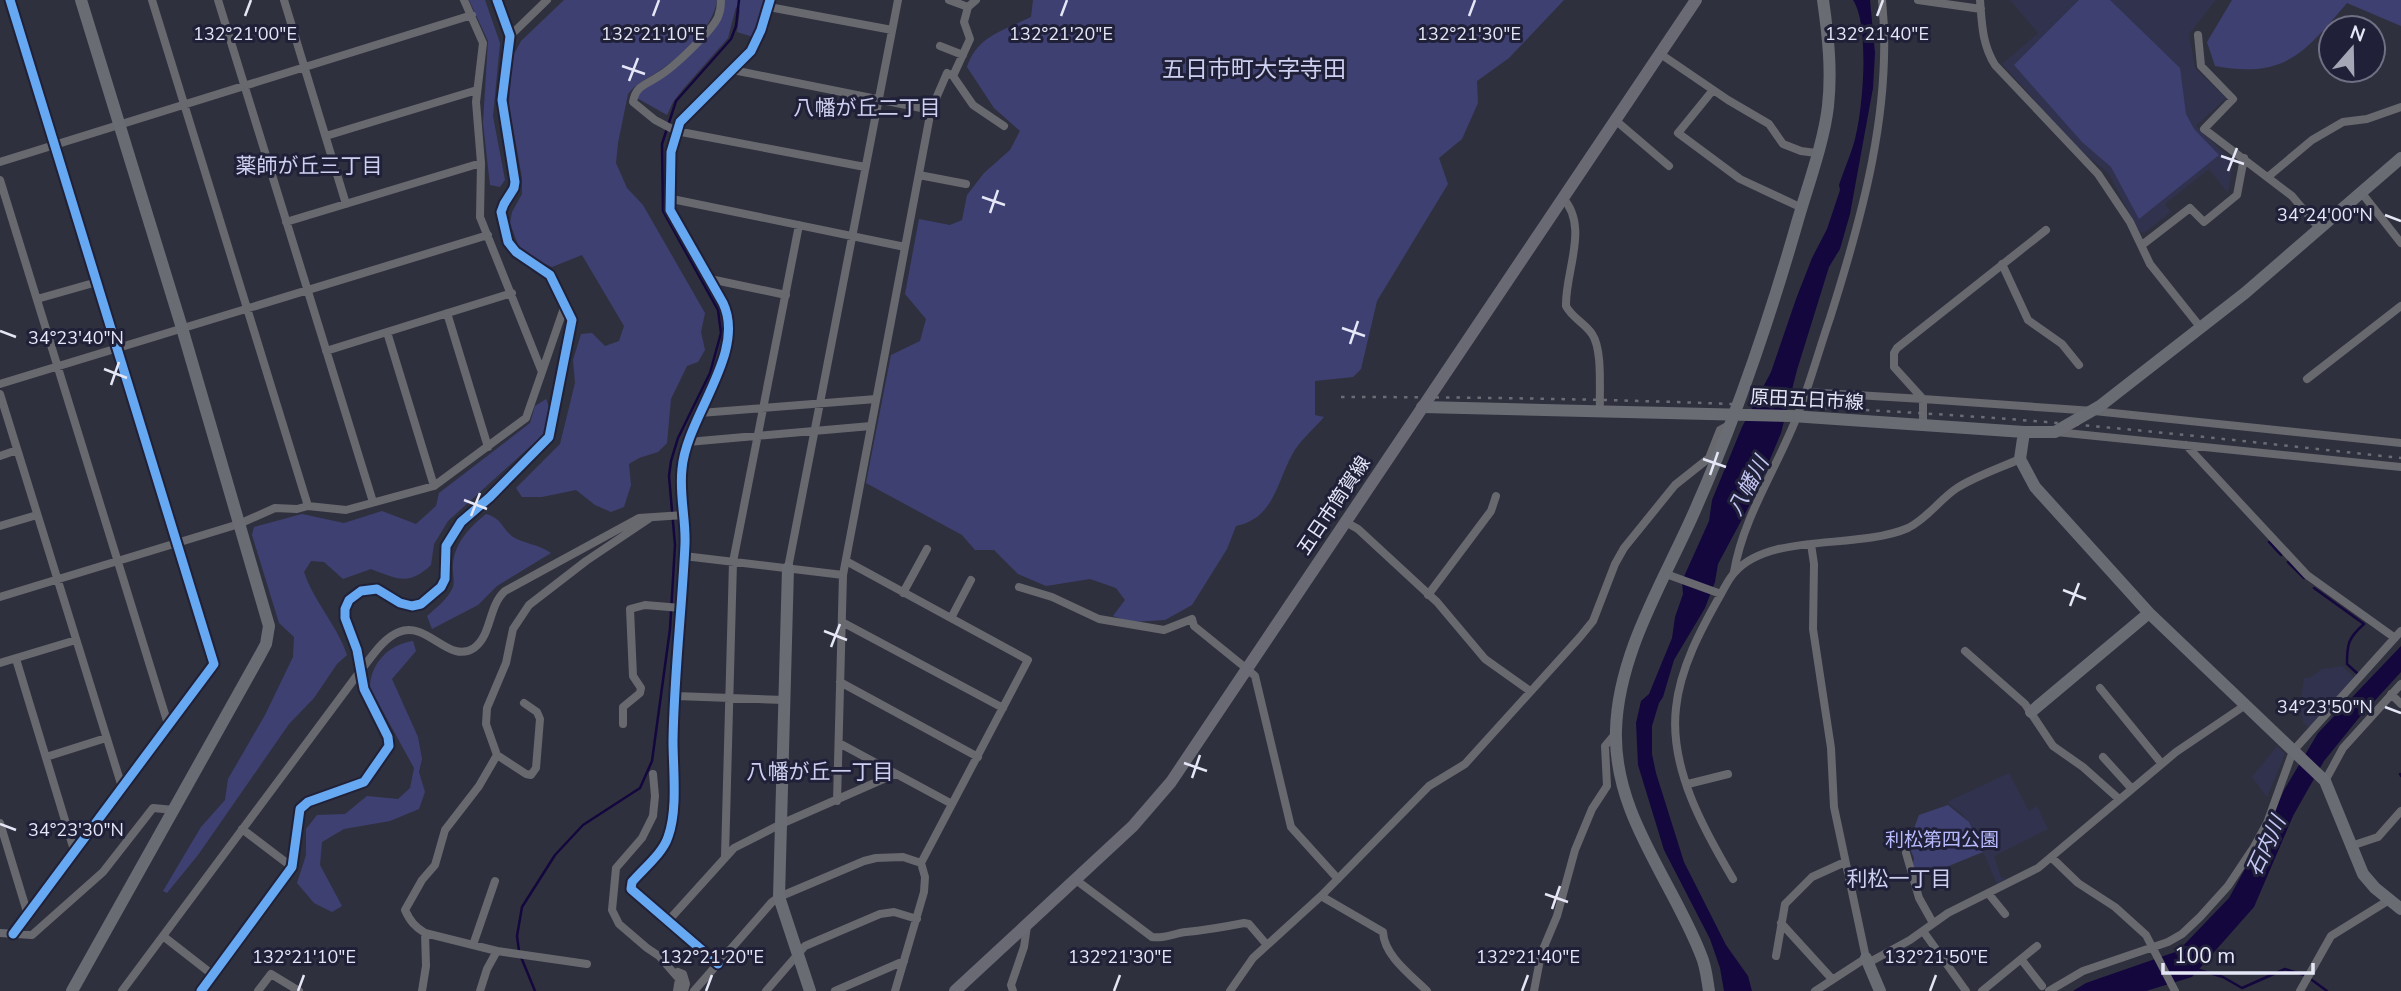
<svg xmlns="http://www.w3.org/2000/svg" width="2401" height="991" font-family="'Nunito Sans','Noto Sans JP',sans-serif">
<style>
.built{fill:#31324e}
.green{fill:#3f4072}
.water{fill:#14073e}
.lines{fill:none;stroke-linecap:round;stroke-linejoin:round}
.stream{stroke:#14073e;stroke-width:2.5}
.street{stroke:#68686f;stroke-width:8}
.secondary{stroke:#6a6c74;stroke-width:12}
.primary{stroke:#696a73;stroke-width:12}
.rail{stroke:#6c6c74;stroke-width:2.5;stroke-dasharray:3.5 7;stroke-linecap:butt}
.cycleway-casing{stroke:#202038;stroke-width:13}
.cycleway{stroke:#66a8f1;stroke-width:9}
.ticks{fill:none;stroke:#e5e7f7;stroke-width:2.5}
.labels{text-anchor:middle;stroke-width:6;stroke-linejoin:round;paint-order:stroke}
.street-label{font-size:19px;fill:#e5e7f7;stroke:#202038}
.park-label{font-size:19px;fill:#b7bafd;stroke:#202038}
.neighbourhood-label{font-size:21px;fill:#cdd0f0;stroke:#202038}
.water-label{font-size:21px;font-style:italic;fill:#c4c7f4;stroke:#202038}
.quarter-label{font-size:23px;fill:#cdd0f0;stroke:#202038}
.ticks-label{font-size:18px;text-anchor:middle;fill:#e5e7f7;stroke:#202038;stroke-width:6;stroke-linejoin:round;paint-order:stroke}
</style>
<rect width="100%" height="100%" fill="#2f303d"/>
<path class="built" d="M2010,0H2216L2189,34L2195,68L2226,98L2196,126L2233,162L2228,193L2209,169L2165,204L2171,212L2144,233L2139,231L2108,173L2078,148L2002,64L2038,33Z
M2342,666L2355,678L2310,729L2303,722L2301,713V696L2304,678H2309L2322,669Z
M2277,746L2285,754L2267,797L2252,777Z
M2009,773L2029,811L2037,806L2048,829L1994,856L2001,877L2006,879L1997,884L1972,827L1963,815L1947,802Z"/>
<path class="green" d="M469,0H485L500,43L493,116L505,180L500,187L490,185L483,123L488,41Z
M564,0H717C713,29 682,55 659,71C647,79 636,83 628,94L618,143L616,163L627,188L643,205L705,313L701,332L705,350L698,362L687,366L671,399L667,443L658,452L639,458L629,464L631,485L624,507L611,512L595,505L576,490L542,497H522L516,488L560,444L575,383L573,360L581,334L592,333L605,346L619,341L624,326L582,255L552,267L533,259L519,248L510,223L512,212L522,194V178L509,105L512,58L521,41Z
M725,0H764V10L753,37L737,32L740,10L736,7L728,38L683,89L673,102L667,115L637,98L641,91C671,67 720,40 725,0Z
M1033,0H1564L1509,58L1477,81L1478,103L1462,139L1439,158L1448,184L1377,301L1361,369L1353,377L1315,381V415L1324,417C1314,429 1299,441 1292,455C1276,484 1274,518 1236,526L1227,549L1192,605L1165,620L1131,622L1113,616L1125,600L1116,588L1090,579L1046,586L1018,574L994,550H975L962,535L866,483L891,355L920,341L926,319L905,294L919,219L950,225L962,220L967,195L984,173L1010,150L1020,131L994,108L967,67C977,36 1003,31 1031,17Z
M2079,0H2110L2180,68L2186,114L2194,129L2219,155L2139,219L2111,167L2082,142L2014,65Z
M2232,0H2401V26L2347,3C2305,52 2286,79 2215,66L2207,42Z
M546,399L549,407L544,434L448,521L434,544L431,565C409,586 397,579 371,569L343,579L324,562L311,561L304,572C314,602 337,625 347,655L337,664L314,698L289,724L198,855L167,893L163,891L201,827L225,800L228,779L265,715L293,657L294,637L279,623L252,535L254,527L302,514L344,523L382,511L416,524L436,506L439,493L530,423L535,406Z
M486,514C503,519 501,528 513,537C522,543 538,544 551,553L497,586L478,605L432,629L427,616C437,607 448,599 453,587C455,580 452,572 453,564C455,542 470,527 486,514Z
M413,641L416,651L392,679L418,737L422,759L419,772L425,792L419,809L390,821L344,829L322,842L320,865L342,906L332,912L314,903L297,883L306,855V829L317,815L345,814L367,796L398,799L410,788L414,768L370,688C370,664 389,644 413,641Z
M1948,805L1969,822L1983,852L1917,879L1913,863L1914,858L1908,844L1919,815Z"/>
<path class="water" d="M1853,0H1870L1875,53L1873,88L1850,214L1840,249L1829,267L1797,370L1781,433L1755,495L1718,564L1715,582L1705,608L1674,660L1663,697L1659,703L1652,726V754L1656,773L1684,862L1726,945L1748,976L1752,991H1724L1720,968L1710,939L1664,850L1638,765L1636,723L1641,701L1649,694L1672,638L1675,617L1683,594L1682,581L1709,521L1712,500L1742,427L1771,372L1796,299L1812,258L1827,229L1840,190L1839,185C1844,170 1851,154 1855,139C1863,109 1870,26 1853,0Z
M2401,646V672L2358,719L2324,761L2293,816L2254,907L2192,977L2146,991H2073L2086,983L2178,951L2229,898L2269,825L2284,790L2318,733Z"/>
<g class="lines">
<path class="stream" d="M2269,542L2281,555
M2288,562L2304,578
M2314,588L2364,624C2348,638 2347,644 2347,664L2358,674
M2400,774L2401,776
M519,951L517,936L522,907L555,855L583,825L640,788L652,761L670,629L675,545L669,476L671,461L678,438L710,373L721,333L718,310L663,211L662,144L676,101L731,39L736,26L739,0
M521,957L535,991
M2199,970L2223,977L2242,988L2285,969L2304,975
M2312,980L2327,991"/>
<path class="street" d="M10,0L214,664L13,934
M152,0L308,506
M218,0L373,502
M284,0L346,204
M721,0C721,5 720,12 718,17C712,31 673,68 659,76C646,85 636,85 633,102L655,120L676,131L865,167
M949,0L968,7L976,0
M1918,0L1981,9
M1980,0C1982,24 1982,44 1995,65L2098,174L2130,222L2150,264L2201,328
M769,7L892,30
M2198,35L2201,66L2233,99L2204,129L2292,196L2319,228
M510,36L547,0
M940,46L963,55
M1659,53L1728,100L1769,124L1783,144L1801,151L1816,153
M733,70L931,110
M953,76L973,105L1004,126
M1713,90L1678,133L1740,179L1802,208
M1614,119L1669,166
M326,136L477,90
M0,162L472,15
M919,175L966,184
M2269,176L2312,140L2343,122L2367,119L2401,107
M0,180L168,724
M2361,192L2401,243
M1562,197C1590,226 1565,271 1566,306C1572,318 1585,323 1592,334C1603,350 1599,390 1600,410
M672,199L905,247
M286,222L481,163
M2142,245L2190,208L2204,222L2237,195L2244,158
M2002,264L2028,320L2062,344L2079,365
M710,279L786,295
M37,299L97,282
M447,313L488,447
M387,332L434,486
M326,351L512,293
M542,372L565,305
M2307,379L2401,306
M0,384L488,235
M1806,392L1923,399
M0,394L122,787
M1923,399L1894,367V353L1897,348L2046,230
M700,413L876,399
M1923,424V399L2094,411L2401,443
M2056,432L2401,467
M688,442L871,426
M2186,445L2307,575L2395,638
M0,456L17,450
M1344,521L1358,529L1437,602L1485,659L1530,691
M0,526L37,515
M1811,544L1814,564L1813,629L1831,748L1834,807L1866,958L1815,991
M684,556L843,575
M846,561L1028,660L921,863
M788,568L898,0
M1734,572C1743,517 1778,466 1798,414C1810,383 1819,350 1830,318C1862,217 1893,107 1882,0
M1666,574L1721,594C1725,587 1729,578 1735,572C1771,532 1857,550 1908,528C1927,519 1940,499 1957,488C1976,476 2000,468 2020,459
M1019,587L1052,597L1099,619L1164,630L1192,619L1194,626L1247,669L1255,676L1291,827L1338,879
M903,593L927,549
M1721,594C1701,629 1680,668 1676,708C1669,768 1704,830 1733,879
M1428,595L1491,511L1496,496
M0,597L239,524L275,508L297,509L308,506L346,510L434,486L526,418L542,372L480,217L481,163L476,102L483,43L464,0
M951,618L971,580
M842,622L1003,708
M1965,651L2025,704L2053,746L2083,767L2119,799
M16,659L74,850
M0,663L76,640
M840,682L978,757
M2100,688L2162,764
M2391,694L2401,704
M676,696L784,700
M524,703L537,712L540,719L536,768L531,775L526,774L497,755L486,724L487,708L506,663L513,629L529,605L586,561L650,518
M623,724V707L640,693L641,688L633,676L630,609L645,605L681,608
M839,743L952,804
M497,755L479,786L445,830L435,865L422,880L405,910C410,921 415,927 425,933L497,951L587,964
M46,757L106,738
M2103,757L2132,789
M653,774L655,796L653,816L642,838L616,868L612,910L619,924L647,948L659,956L679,979L677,991
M2325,781L2343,748L2401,684
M1688,784L1728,774
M837,801L843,575L931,110L947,73L953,76L970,39L964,22L968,7
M0,823L28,915
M242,829L292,867
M2351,846L2378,837L2401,811
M1906,853L1919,898L1933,923
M725,856L733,562L799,225
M2051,857L2078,883L2115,907L2146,935L2175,991
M1076,880L1152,937C1164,939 1175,933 1186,932C1206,930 1224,927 1244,923L1249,924L1267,945
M1988,893L2005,914
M1321,896L1383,932C1384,956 1412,976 1427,991
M668,921L734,848L781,824L895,774
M1781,923L1832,979
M1923,931L1966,991
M0,933L32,935L103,872L153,808L174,810
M163,936L213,975
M473,945L495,881
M1776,956L1785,904L1812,877L1845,862
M2021,959L2042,986
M1868,963L1910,940L1948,913L2038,868L2176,752L2244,706
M718,964L631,889L632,882C643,869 663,853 668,837C678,810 673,769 673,741C674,675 682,609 685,544C686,519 679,494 682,469C686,417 747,353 723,303L670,210L671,152L680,122L751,51L761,30L770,0
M678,972L683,974L686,984L684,991
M122,991L361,670C371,658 383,638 399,632C427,620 449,665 474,648C492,635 488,606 505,591L639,518L684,515
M201,991L292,867L300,809L308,802L364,782L389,746L388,737L364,689L357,650L345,618V609L349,600L361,591L377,589L400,603L412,606L421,604L441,587L445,579L446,546L461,522L490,497L549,437L572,320L550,275L516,252L508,242L501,212L504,204L514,188L515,182L502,100L510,36L497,0
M258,991L271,974L299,991
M422,991L426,966L425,933
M480,991L487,969L497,951
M694,991L772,902L779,897L864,861L876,858L903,857L921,863L925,877L924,892L895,991
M766,991L805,946L880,914L894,912L917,919
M835,991L904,961
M1013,991L1011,985L1024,947L1027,926
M1230,991L1253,958L1321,896L1429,786L1465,764L1580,637L1593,621L1615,564L1624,548L1675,485L1709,458L1720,430L1729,425
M1534,991L1541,954L1557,916L1575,850L1592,809L1607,786L1605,746L1616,733
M1982,991L2037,946
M2049,991L2083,971L2168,942L2182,934L2200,917L2228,886L2254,847L2267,823L2293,751L2401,631
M2300,991L2331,936L2389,900"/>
<path class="secondary" d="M1422,407L1792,416L2024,432H2055L2100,406L2245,293L2401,158
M2024,432L2020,459L2035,487L2149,613L2325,781L2363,874L2375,888L2401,909
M788,568L779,897L810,991
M2031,712L2149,613
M1866,958L1880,991
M72,991L259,657L266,644L269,626L182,328L81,0
M1709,991C1707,979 1706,966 1701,955C1672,880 1613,814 1616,730C1618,655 1662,584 1692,517C1735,421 1768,324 1797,223C1807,188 1824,142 1828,106C1832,70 1828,35 1823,0"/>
<path class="primary" d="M955,991L1133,826L1171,782L1696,0"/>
<path class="rail" d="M1341,397C1563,397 1786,403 2008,419C2139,429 2270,444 2401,458"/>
<g class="cycleway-casing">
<path id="cycleway" d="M10,0L214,664L13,934
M718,964L631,889L632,882C643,869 663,853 668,837C678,810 673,769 673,741C674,675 682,609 685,544C686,519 679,494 682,469C686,417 747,353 723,303L670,210L671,152L680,122L751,51L761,30L770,0
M201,991L292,867L300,809L308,802L364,782L389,746L388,737L364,689L357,650L345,618V609L349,600L361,591L377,589L400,603L412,606L421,604L441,587L445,579L446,546L461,522L490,497L549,437L572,320L550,275L516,252L508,242L501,212L504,204L514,188L515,182L502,100L510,36L497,0"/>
</g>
<use href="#cycleway" class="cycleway"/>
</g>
<path class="ticks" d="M245,16L251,0M653,16L659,0M1061,16L1067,0M1469,16L1475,0M1877,16L1883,0M622,66L645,74M629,81L638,58M2221,156L2244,164M2228,171L2237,148M982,197L1005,205M990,213L998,190M2385,215L2401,221M1342,328L1365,336M0,331L16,337M1350,344L1358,321M104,369L127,378M111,385L119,362M1703,459L1726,467M1710,475L1718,452M464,500L487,509M471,516L480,493M2063,590L2086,599M2070,606L2079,583M824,631L847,640M831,647L840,624M2385,707L2401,713M1184,763L1207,771M1192,778L1200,755M0,824L16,830M1545,894L1568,902M1552,909L1560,886M298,991L304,975M706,991L712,975M1114,991L1120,975M1522,991L1528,975M1930,991L1936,975"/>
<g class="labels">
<g class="street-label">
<text transform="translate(1807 399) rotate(3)" y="7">原田五日市線</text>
<text transform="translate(1333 505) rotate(-56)" y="7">五日市筒賀線</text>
</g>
<g class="park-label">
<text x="1942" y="846">利松第四公園</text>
</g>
<g class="neighbourhood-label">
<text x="867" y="115">八幡が丘二丁目</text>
<text x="309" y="173">薬師が丘三丁目</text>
<text x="820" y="779">八幡が丘一丁目</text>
<text x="1899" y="886">利松一丁目</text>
</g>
<g class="water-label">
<text transform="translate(1748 486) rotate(-62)" y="7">八幡川</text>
<text transform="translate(2266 846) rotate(-65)" y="7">石内川</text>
</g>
<g class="quarter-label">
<text x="1254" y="77">五日市町大字寺田</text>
</g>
</g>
<g class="ticks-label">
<text x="245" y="40">132°21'00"E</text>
<text x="653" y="40">132°21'10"E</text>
<text x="1061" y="40">132°21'20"E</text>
<text x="1469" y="40">132°21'30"E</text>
<text x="1877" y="40">132°21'40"E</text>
<text x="2325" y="221">34°24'00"N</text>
<text x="76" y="344">34°23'40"N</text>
<text x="2325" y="713">34°23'50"N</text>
<text x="76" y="836">34°23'30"N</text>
<text x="304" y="963">132°21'10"E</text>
<text x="712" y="963">132°21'20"E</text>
<text x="1120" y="963">132°21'30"E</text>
<text x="1528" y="963">132°21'40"E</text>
<text x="1936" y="963">132°21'50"E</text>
</g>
<g transform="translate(2352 49) rotate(20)"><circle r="33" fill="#202038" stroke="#6f7084" stroke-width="2"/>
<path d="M0-5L12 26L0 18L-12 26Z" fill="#a5a7b6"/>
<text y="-10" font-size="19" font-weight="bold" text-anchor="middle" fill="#e5e7f7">N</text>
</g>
<path d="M2163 963v10h150v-10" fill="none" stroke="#e5e7f7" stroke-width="3.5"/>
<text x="2174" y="963" font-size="21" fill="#e5e7f7" stroke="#202038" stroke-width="5" paint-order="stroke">100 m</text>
</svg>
